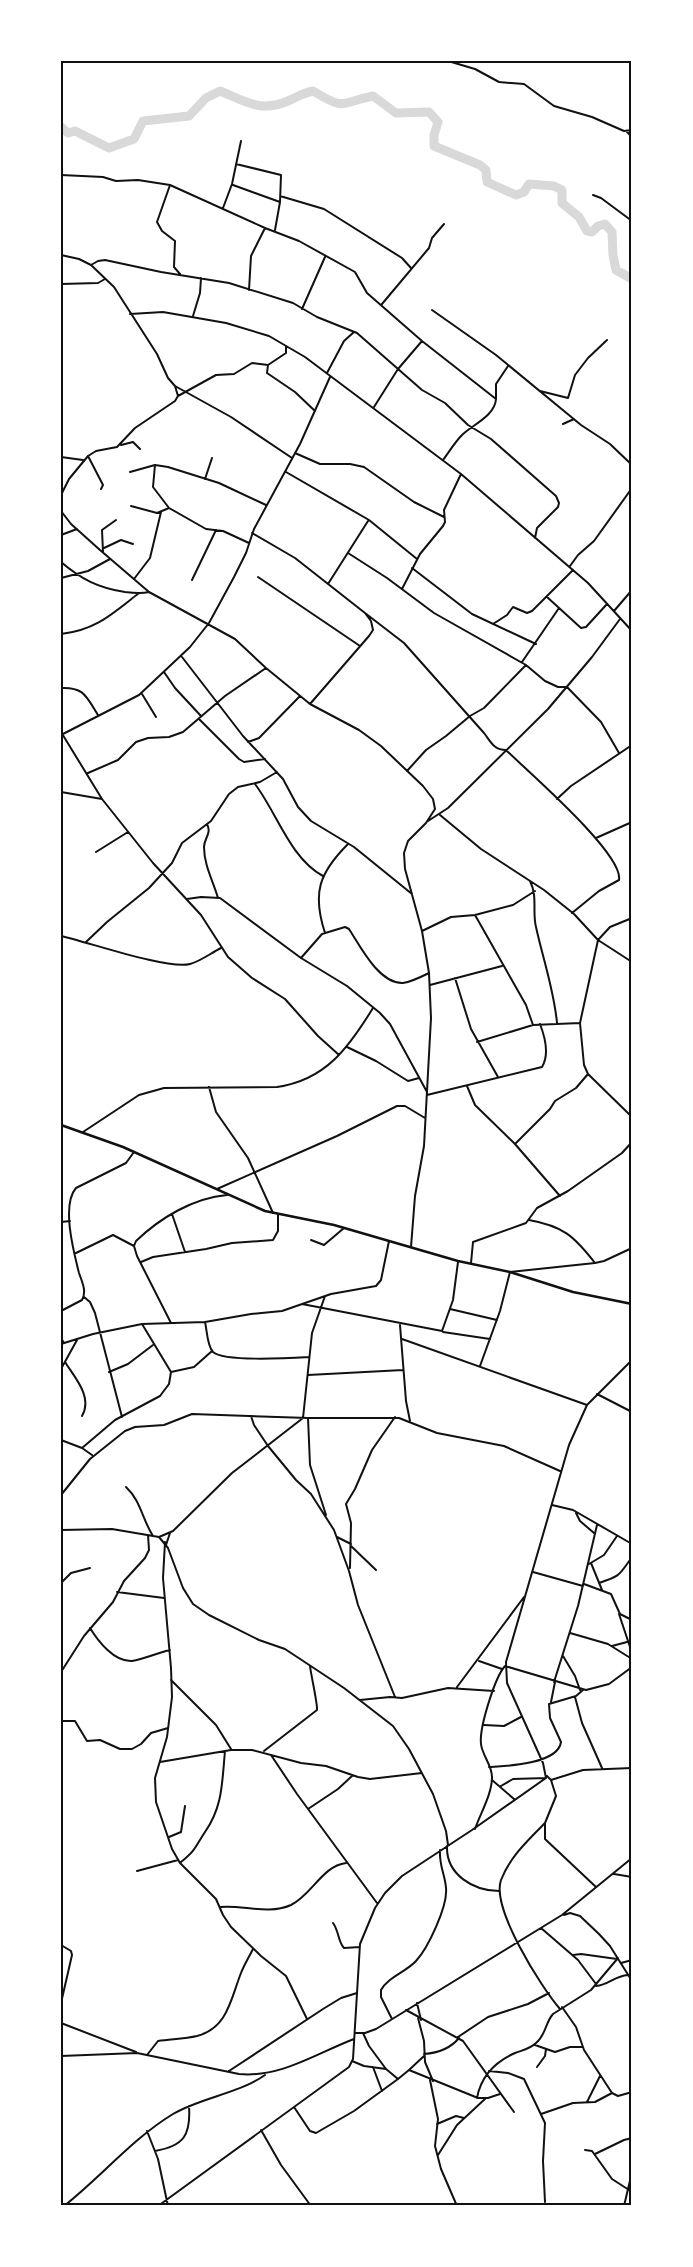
<svg xmlns="http://www.w3.org/2000/svg" width="693" height="2267" font-family="Commissioner,sans-serif">
<style>
.lines{fill:none;stroke-linecap:round;stroke-linejoin:round}
.river{stroke:#d9d9d9;stroke-width:9}
.minor{stroke:#111;stroke-width:2}
.tertiary{stroke:#111;stroke-width:2.5}
.neatline{fill:none;stroke:#111;stroke-width:2}
</style>
<rect width="100%" height="100%" fill="#fff"/>
<g class="lines">
<path class="river" d="M61,127L68,133L75,131L109,148L134,139L143,121L189,116L206,98L220,91C245,101 260,113 288,101C297,97 303,93 313,91C346,111 339,103 373,96L396,113L429,112L438,122L434,135V146L480,165L486,170L487,182L516,195L524,192L529,184L554,186L562,190V203L579,217L587,231L592,232L598,226L605,224L612,232L613,255L616,270L632,279"/>
<path class="minor" d="M448,61L475,69L499,82L524,84L554,106L592,117L624,131L632,130
M627,132L632,137
M236,164L281,175L280,202L275,230
M61,175L103,177L116,181L138,180L170,185L265,228L299,241L355,272L367,293L422,341L496,399C495,416 472,425 462,435C455,442 449,452 443,460
M170,185L157,222L162,231L175,241L174,267L180,274
M233,185L280,202
M593,195L601,198L632,221
M280,196L324,209L402,258L411,268
M223,208L232,184L241,141
M61,255L79,259L91,265L114,287L157,354L168,378L175,386L178,396L175,401L135,428L117,447L96,451L88,456L69,479L61,495
M91,265L98,261L105,260L161,272L229,283L293,303L317,317L357,333L422,390L445,403L468,425L491,439L556,496L559,503L558,507L537,528L535,538
M61,284L98,283L105,279
M249,290L251,256L265,228
M382,304L429,248L432,238L444,224
M302,309L325,257
M432,310L496,355L581,425L610,444L632,465
M130,314L163,312L226,323L269,336L305,357L461,474L588,583L632,631
M193,316L200,293L201,278
M268,365L267,373L295,392L315,411
M327,373L344,341L354,332
M175,386L231,417L292,458
M540,391L568,398L575,375L588,358L607,340
M178,396L216,375L234,374L252,363L268,365L286,353V346
M496,399V384L508,366
M374,407L398,369L422,341
M563,424L574,419
M121,445L133,442L140,449
M295,453L320,464H350L364,467L414,502L444,517
M88,456L103,485L101,489
M61,457L83,460
M155,465L153,487L169,508L206,529L223,531L249,543
M130,472L155,465L168,467L219,483L266,505
M286,472L369,520L417,559
M205,479L212,458
M131,506L157,513L169,508
M61,511L71,524L100,550L149,592L235,639L266,668L310,704L359,730L381,746L423,786L433,799L435,809L426,823L408,841L404,853L405,869L422,931L429,973L431,1018L424,1146L415,1196L411,1247
M252,533L295,558L365,613L371,621L373,630L369,636L310,704
M61,535L77,529
M104,548L121,540L133,544
M103,552L102,530L116,520
M348,553L387,578L434,613L526,665L545,681L558,687H567L601,722L619,753
M61,562C81,579 98,588 125,592C133,593 141,594 149,592
M570,566L578,555L594,541L632,488
M412,568L472,614L536,644
M258,577L360,646
M61,578L88,571L110,559
M134,579L150,558L161,512
M192,580L216,530
M328,584L368,521
M402,589L420,554L443,526L445,522L444,510L461,474
M547,597L581,628L586,627L607,604
M614,611L632,590
M365,613L404,643L484,733C491,742 494,750 506,750C527,771 624,854 619,880L599,891L572,913
M493,624L507,615L513,607L527,613L532,611L573,570
M61,634C96,630 112,614 139,593
M182,657L243,736L283,779L298,807L311,821L354,847L412,894
M522,662L559,608
M164,672L175,688L201,716
M61,688C84,687 86,696 98,715
M142,694L156,717
M199,719L239,759L244,762L265,759
M61,732L102,799L153,863L201,915L228,957L252,978L285,999L318,1036L339,1055
M61,735L139,695L190,647L209,623L234,577L246,553L254,529L300,444L330,377
M248,742L259,738L300,696
M407,771L426,750L446,736L470,716L484,708L526,665
M88,773L118,760L136,742L148,738L169,737L183,732L225,696L266,668
M255,784C277,813 290,858 323,876
M61,792L102,799
M557,799L571,786L632,745
M440,815L481,849L544,890L574,914L598,940L632,962
M428,821L448,808L548,709L592,657L620,619
M207,824C212,834 204,838 204,847C204,865 213,881 218,898
M596,838L632,822
M96,852L128,832
M530,881C538,897 532,911 536,927C543,959 554,990 557,1023
M187,899L201,897L220,898L301,958L347,986L380,1013L390,1024L427,1092
M475,915L526,1005L533,1025
M632,918L610,927L598,940L580,1023L584,1065L588,1074L632,1117
M422,931L451,917L475,915L513,905L535,891
M325,933C312,893 319,873 348,844
M61,936C88,942 168,970 190,964C201,961 211,953 221,948
M86,942L107,922L149,888L172,863L182,843L211,821L229,794L238,787L260,782L277,772
M301,958L322,934L345,927L349,929C360,946 379,984 403,983C411,982 421,977 429,973
M455,978L471,1029L498,1077
M430,985L502,966
M477,1042L533,1025L580,1023
M347,1047L376,1061L408,1081L419,1078
M467,1086L475,1105L515,1144L560,1196
M209,1087L216,1112L248,1158L273,1213
M427,1095L542,1067C550,1054 545,1037 540,1024
M83,1132L139,1095L164,1088L277,1087C326,1080 349,1047 373,1008
M515,1144L550,1109L555,1101L576,1088L588,1074
M217,1189L337,1136L397,1106H405L425,1118
M172,1214L185,1252
M529,1220C563,1226 574,1236 595,1263
M61,1222L70,1221
M311,1240L324,1245L344,1228
M76,1253L113,1235L134,1246
M141,1262L153,1257L206,1249L232,1243L273,1240L278,1231V1214
M471,1263L473,1242L526,1223L537,1208L568,1191L622,1153L632,1142
M84,1297L90,1302L95,1313L122,1417
M302,1304L442,1331L453,1300L458,1262
M450,1309L497,1320
M61,1311L82,1300C87,1291 82,1282 79,1273C74,1253 61,1205 76,1188L126,1163L134,1152
M205,1322C207,1330 207,1346 213,1352C224,1362 292,1358 309,1357
M171,1323L137,1256L134,1246L136,1241C160,1218 193,1198 227,1195
M142,1324L171,1372
M400,1325L406,1401L410,1421
M443,1332L490,1339
M61,1338L64,1343
M402,1339L587,1405
M61,1344L93,1334L142,1324L205,1322L251,1314L282,1311L331,1294L376,1286L381,1280L389,1241
M65,1362C75,1378 93,1397 82,1416
M480,1366L500,1311L510,1272L595,1263L604,1261L632,1248
M61,1369L77,1340
M109,1372L128,1364L153,1345
M308,1375L403,1370
M597,1394L632,1412
M251,1416L254,1425L268,1446
M308,1418L310,1465L326,1515
M61,1440L82,1448L92,1455
M268,1446L296,1480L311,1494L334,1530L349,1571L358,1605L395,1697
M82,1448L115,1420L160,1396L169,1384L171,1372L194,1367L212,1351
M126,1487C141,1501 142,1519 153,1536
M61,1495L90,1459L125,1431L135,1427L164,1425L192,1414L308,1418H399L437,1433L504,1446L560,1471
M552,1505L573,1510L632,1544
M576,1513L580,1521L594,1533
M61,1530L112,1529L159,1537L173,1531L232,1473L303,1418L312,1333L325,1296
M159,1537L168,1548L183,1588L193,1604L209,1615L259,1640L285,1649L344,1688L393,1726L409,1749L433,1794L446,1831L448,1845
M337,1537L351,1544
M165,1542L163,1578L171,1668L172,1697L167,1737L155,1778L156,1802L172,1849L180,1863L216,1899L223,1915L231,1927L261,1956L286,1976L307,2019
M166,1545L170,1533
M351,1546L376,1570
M591,1563L602,1590
M589,1564L604,1555L617,1536
M350,1568L351,1523L346,1504L355,1489L372,1450L395,1417
M533,1572L583,1586
M61,1583L71,1573L90,1568
M599,1583C621,1576 619,1575 632,1557
M584,1584L611,1594L620,1614L632,1620
M117,1592L164,1598
M619,1614L632,1653
M90,1628C98,1641 114,1662 132,1661C144,1659 157,1653 170,1650
M570,1633L608,1644L632,1659
M612,1646L627,1642
M563,1656L575,1676L580,1690
M479,1661L502,1669
M61,1672L84,1636L113,1602L124,1581L145,1558L149,1550L148,1535
M171,1680L216,1725L231,1749
M554,1682L578,1606L597,1525
M457,1687L524,1597
M575,1697L582,1723L602,1768
M360,1700L390,1697L402,1698L448,1688L494,1691
M551,1702L555,1682
M61,1721H75L87,1741L100,1740L120,1749H132L141,1744L151,1733L168,1728
M484,1725L504,1726L521,1717
M264,1751L317,1710C318,1706 311,1675 310,1666
M271,1755L297,1794L377,1903
M160,1762L231,1750H252L301,1763L326,1766L358,1777L370,1779L422,1773
M489,1767C507,1766 558,1764 561,1742L550,1718L549,1704L576,1696L583,1690
M547,1776L551,1780L556,1796L545,1823V1839L596,1887
M492,1780L514,1799
M551,1780L583,1770L632,1768
M501,1786L513,1779L546,1778
M308,1809L338,1789L352,1776
M545,1823C528,1840 510,1857 501,1880C491,1908 541,1987 560,2009
M475,1829C481,1812 492,1794 492,1777C492,1765 482,1755 481,1744C479,1728 495,1677 505,1666L586,1690L609,1684L632,1667
M169,1837L181,1832L185,1806
M447,1846C446,1875 474,1891 499,1891
M181,1862C196,1850 195,1847 205,1832C223,1806 222,1782 225,1751
M137,1871L178,1860
M614,1874L632,1877
M221,1907C244,1905 268,1915 291,1905C312,1895 322,1866 346,1863
M564,1915L570,1913L580,1916L599,1934L610,1946L632,1981
M333,1923C339,1931 338,1942 344,1948L360,1947
M541,1928L578,1960L596,1984
M61,1945L71,1951L72,1955L61,2003
M573,1955L581,1954L617,1959
M621,1963L632,1960
M596,1986C609,1985 614,1976 628,1975
M417,2003L421,2020
M562,2007L576,2027L584,2050L612,2093L618,2096L632,2092
M406,2010L463,2041L514,2112
M418,2018L424,2041L425,2062L433,2081
M392,2019L381,1997V1990C388,1977 406,1972 416,1961C428,1948 448,1906 446,1888C445,1874 439,1866 440,1850
M61,2023L136,2052
M355,2033H365L376,2029L562,1915L632,1858
M363,2033L369,2046L386,2069
M458,2037L488,2017L528,2004L549,1993
M535,2045L555,2052L570,2047H582
M424,2054C438,2053 450,2049 459,2038
M147,2055L158,2041C171,2039 184,2039 197,2036C228,2028 231,1998 241,1973C244,1965 249,1957 253,1949
M61,2056L137,2053L239,2074C281,2078 317,2053 354,2039
M352,2061L364,2066L386,2069L398,2079L409,2070L478,2098H488L500,2094
M373,2067L382,2091
M537,2067L545,2056L546,2049
M409,2070L424,2056
M229,2071L323,2009L341,1998L357,1993
M489,2071L508,2073L524,2079L545,2123L543,2161L545,2202
M430,2080L438,2119L435,2146L441,2169L457,2206
M477,2098C481,2076 495,2062 515,2053C523,2050 530,2049 536,2043C546,2035 545,2023 553,2014L591,1990L618,1958
M587,2102L600,2076
M294,2107L310,2131L316,2133L354,2111L398,2079
M541,2114L573,2103L595,2102L612,2093
M437,2124L456,2116L464,2118
M261,2130L281,2165L311,2206
M147,2131L158,2159L168,2206
M585,2150L592,2151L612,2179L629,2190
M155,2151C184,2146 191,2135 189,2106
M595,2154L624,2140L632,2138
M438,2155L457,2125L486,2098
M64,2206C102,2176 132,2139 173,2114C202,2097 238,2094 265,2075
M158,2206L349,2067L353,2059L360,1944L375,1908L385,1893L402,1876L472,1830L546,1778L543,1763L507,1683L506,1662L569,1445L587,1405L632,1360
M624,2206L632,2172"/>
<path class="tertiary" d="M61,1125L123,1147L265,1211L334,1225L458,1261L510,1272L573,1292L632,1304"/>
</g>
<rect width="693" height="2267" fill="none" stroke="#ffffff" stroke-width="125"/>
<rect x="62" y="62" width="568" height="2142" class="neatline"/>
</svg>
